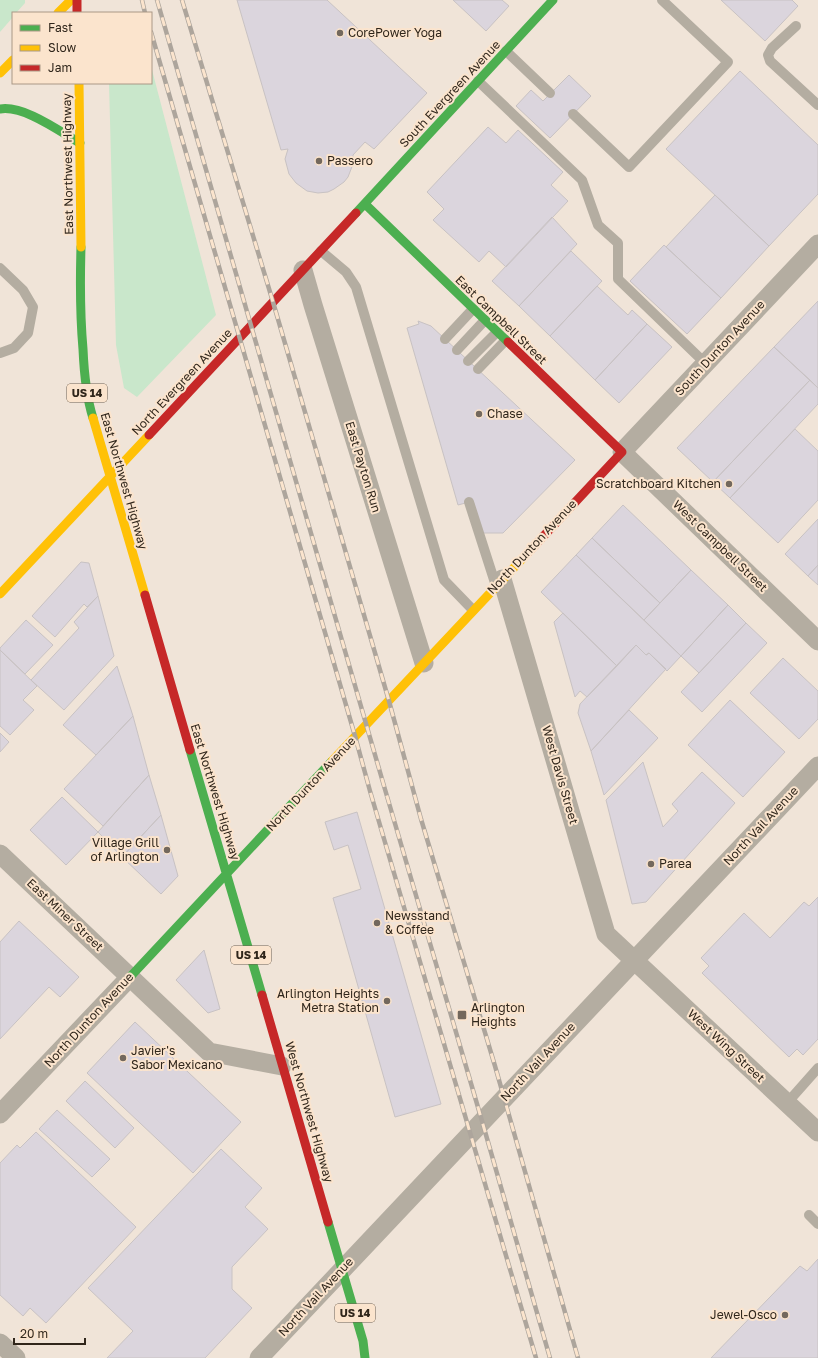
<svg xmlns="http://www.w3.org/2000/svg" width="818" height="1358" font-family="'Golos Text',sans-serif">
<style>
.green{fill:#c9e7cb}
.building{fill:#dbd5dd;stroke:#c8c2c3}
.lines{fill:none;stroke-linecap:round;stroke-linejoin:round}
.lane{stroke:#b4ada1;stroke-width:10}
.street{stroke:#b4ada1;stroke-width:19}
.fast{stroke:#4caf50;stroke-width:9}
.slow{stroke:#ffc107;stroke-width:9}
.jam{stroke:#c62828;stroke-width:9}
.rail-casing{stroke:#ada59c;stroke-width:4.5}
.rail{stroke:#fbe4cd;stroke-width:3;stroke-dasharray:9;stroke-linecap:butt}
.poi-dot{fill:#73685d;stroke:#fbe4cd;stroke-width:1.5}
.labels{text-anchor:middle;stroke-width:4;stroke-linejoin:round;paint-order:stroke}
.shield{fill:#fbe4cd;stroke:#6d5f50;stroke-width:1}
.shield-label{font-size:11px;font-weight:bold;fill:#30261b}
.poi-label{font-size:12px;fill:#30261b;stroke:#fbe4cd;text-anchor:start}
.street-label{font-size:12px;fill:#30261b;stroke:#fbe4cd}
</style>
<rect width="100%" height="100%" fill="#f0e4d8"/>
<path class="green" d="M0,0H25V3L16,13H13V17L0,32Z
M151,66L216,315L137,397L124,388L116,345L109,83H151Z"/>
<path class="building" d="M237,0H327L427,93L374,149L365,142L353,155V164L348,177L344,182L334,189L328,192L318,193L307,191L296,183L289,174L285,159L288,149L281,150Z
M453,0H502L509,6L486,31Z
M721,0H792L798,6L765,41Z
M740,71L818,145V194L769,246L666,149Z
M569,75L591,96L550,138L516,106L531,90L543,101Z
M488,127L506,143L518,130L563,172L551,185L568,201L506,267L489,251L479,262L433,220L444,209L427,192Z
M715,195L769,246L721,298L666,247Z
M552,217L577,244L519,306L492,281Z
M664,245L721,298L687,334L630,281Z
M571,251L602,281L550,336L519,306Z
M597,286L628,315L632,310L647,324L595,380L550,336Z
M818,301V388L774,347Z
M418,321L431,326L575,460L503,533H482L473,501L458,505L407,328L419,324Z
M647,324L672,347L619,403L595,380Z
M774,347L810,380L713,482L677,448Z
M810,380L818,388V404L730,498L713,482Z
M795,429L818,451V500L778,543L730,498Z
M623,505L691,570L660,603L592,538Z
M818,519V565L808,576L785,554Z
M592,538L660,603L644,620L576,555Z
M576,555L681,656L667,671L649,653L646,655L636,645L617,666L541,592Z
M81,562L89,563L98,596L87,607L84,604L55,637L32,616Z
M818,565V585L808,576Z
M691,570L728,605L681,656L644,620Z
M98,596L114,656L64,710L31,680L79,628L74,622Z
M728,605L746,623L699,673L681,656Z
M563,613L617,666L587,697L580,691L575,697L554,622Z
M26,620L53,645L25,674L0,650V648Z
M746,623L767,643L702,712L681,692Z
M636,645L646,655L649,653L666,669L591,751L578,713L580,704Z
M0,650L37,686L23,700L34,710L10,735L0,726Z
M783,658L818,691V719L799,739L750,693Z
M117,666L133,716L96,755L63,725Z
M730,700L785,752L743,797L688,745Z
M629,710L658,738L604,795L591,751Z
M133,716L149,775L103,826L64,789Z
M0,733L9,742L0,752Z
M643,762L663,827L678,811L672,804L702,772L735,803L646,902L632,904L606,800Z
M149,775L161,815L122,857L98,832Z
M62,797L98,832L66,865L30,830Z
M357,812L441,1104L395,1117L333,898L361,889L348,845L334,850L325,822Z
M161,815L178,876L161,894L122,857Z
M818,897V1039L803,1055L797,1049L789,1057L702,973L709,966L701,958L744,913L770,938L804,902L809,906Z
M19,921L79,977L60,997L49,987L0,1039V942Z
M204,950L220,1009L208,1013L176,980Z
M135,1022L241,1122L193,1173L87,1073Z
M85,1081L134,1128L115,1148L66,1101Z
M57,1110L110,1159L92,1177L39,1129Z
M36,1132L136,1227L46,1323L30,1308L23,1316L0,1295V1163L17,1145L20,1148Z
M221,1149L262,1188L245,1207L268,1229L232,1267V1289L252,1308L205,1358H107L133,1331L88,1288Z
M818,1259V1358H711L800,1266L807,1271Z"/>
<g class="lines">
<path class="lane" d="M796,26L772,48L768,55L770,61L818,105
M506,51L550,93
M478,81L582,180L598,225L618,243V279L705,363
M573,114L629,167L728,62L662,0
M321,251L346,272L356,287L444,580L473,610
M0,268L23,290L33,307L28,333L14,348L0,353
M445,339L473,309
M457,350L485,320
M468,361L497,332
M478,369L506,340
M469,502L496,586
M787,1103L818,1068
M809,1215L818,1224"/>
<path class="street" d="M818,244L622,452L818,641
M303,270L313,305L424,663
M502,579L606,934L818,1132
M0,854L209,1052L282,1066
M0,1114L130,977
M0,1343L16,1358
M259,1358L818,766"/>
<path class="fast" d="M0,109C24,105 59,131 80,143
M365,204L508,342
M356,213L553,0
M81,247C80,281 80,315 83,349C84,372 86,396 93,418
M190,750L262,995
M130,977L332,761
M328,1222L363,1341L365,1358"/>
<path class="slow" d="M58,13L71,0
M0,73L13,60
M79,83L81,247
M93,418L145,595
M0,594L149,435
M332,761L524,557"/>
<path class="jam" d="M77,0V13
M508,342L622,452L524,557
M149,435L356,213
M145,595L190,750
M262,995L328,1222"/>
<g class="rail-casing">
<path id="rail" d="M142,0L145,13
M157,0L384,786L482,1121L550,1358
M182,0L273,302L389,701L421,819L495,1066L578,1358
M151,32L355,736L370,791L536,1358"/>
</g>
<use href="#rail" class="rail"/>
</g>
<g class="poi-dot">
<circle cx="340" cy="33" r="4"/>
<circle cx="319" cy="161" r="4"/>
<circle cx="479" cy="414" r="4"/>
<circle cx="729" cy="484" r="4"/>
<circle cx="167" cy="850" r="4"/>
<circle cx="651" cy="864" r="4"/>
<circle cx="377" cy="923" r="4"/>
<circle cx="387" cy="1001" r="4"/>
<rect x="457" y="1010" width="10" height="10" rx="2"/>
<circle cx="123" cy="1058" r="4"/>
<circle cx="785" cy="1315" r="4"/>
</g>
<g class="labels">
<g class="shield">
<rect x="67" y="384" width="40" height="18" rx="3"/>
<rect x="231" y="946" width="40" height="18" rx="3"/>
<rect x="335" y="1304" width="40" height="18" rx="3"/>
</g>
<g class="shield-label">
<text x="87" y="397">US 14</text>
<text x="251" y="959">US 14</text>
<text x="355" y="1317">US 14</text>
</g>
<g class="poi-label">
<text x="348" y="37">CorePower Yoga</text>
<text x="327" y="165">Passero</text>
<text x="487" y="418">Chase</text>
<text x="721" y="488" text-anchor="end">Scratchboard Kitchen</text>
<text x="159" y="847" text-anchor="end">Village Grill<tspan x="159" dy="14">of Arlington</tspan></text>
<text x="659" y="868">Parea</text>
<text x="385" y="920">Newsstand<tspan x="385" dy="14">&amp; Coffee</tspan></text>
<text x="379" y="998" text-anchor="end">Arlington Heights<tspan x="379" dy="14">Metra Station</tspan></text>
<text x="471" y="1012">Arlington<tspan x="471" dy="14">Heights</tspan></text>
<text x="131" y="1055">Javier's<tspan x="131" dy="14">Sabor Mexicano</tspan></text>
<text x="777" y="1319" text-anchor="end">Jewel-Osco</text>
</g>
<g class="street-label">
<text transform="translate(450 94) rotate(-47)" y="4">South Evergreen Avenue</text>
<text transform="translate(68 164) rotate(-91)" y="4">East Northwest Highway</text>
<text transform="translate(501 320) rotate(44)" y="4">East Campbell Street</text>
<text transform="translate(720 348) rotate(-47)" y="4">South Dunton Avenue</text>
<text transform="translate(182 382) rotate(-47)" y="4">North Evergreen Avenue</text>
<text transform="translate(363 467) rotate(73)" y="4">East Payton Run</text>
<text transform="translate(124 481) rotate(74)" y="4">East Northwest Highway</text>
<text transform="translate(720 546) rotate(44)" y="4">West Campbell Street</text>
<text transform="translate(532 547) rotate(-47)" y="4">North Dunton Avenue</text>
<text transform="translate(560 775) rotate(74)" y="4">West Davis Street</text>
<text transform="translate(311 784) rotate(-47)" y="4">North Dunton Avenue</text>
<text transform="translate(215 792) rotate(73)" y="4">East Northwest Highway</text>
<text transform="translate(761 826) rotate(-47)" y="4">North Vail Avenue</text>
<text transform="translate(65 915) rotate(43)" y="4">East Miner Street</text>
<text transform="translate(89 1020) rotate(-47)" y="4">North Dunton Avenue</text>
<text transform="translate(726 1046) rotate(43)" y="4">West Wing Street</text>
<text transform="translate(538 1062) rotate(-47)" y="4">North Vail Avenue</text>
<text transform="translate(309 1112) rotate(74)" y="4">West Northwest Highway</text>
<text transform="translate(316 1297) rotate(-47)" y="4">North Vail Avenue</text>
</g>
</g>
<rect x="12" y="12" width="140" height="72" fill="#fbe4cd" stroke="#aa9886"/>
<rect x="20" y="25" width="20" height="6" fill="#4caf50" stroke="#aa9886"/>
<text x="48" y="32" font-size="12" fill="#30261b">Fast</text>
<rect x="20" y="45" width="20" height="6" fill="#ffc107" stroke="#aa9886"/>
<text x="48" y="52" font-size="12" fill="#30261b">Slow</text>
<rect x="20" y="65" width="20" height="6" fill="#c62828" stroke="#aa9886"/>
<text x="48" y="72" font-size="12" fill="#30261b">Jam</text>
<path d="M14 1338v6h71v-6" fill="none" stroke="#30261b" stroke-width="2"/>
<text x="20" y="1338" font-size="12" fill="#30261b" stroke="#fbe4cd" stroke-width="3" paint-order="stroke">20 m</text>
</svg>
